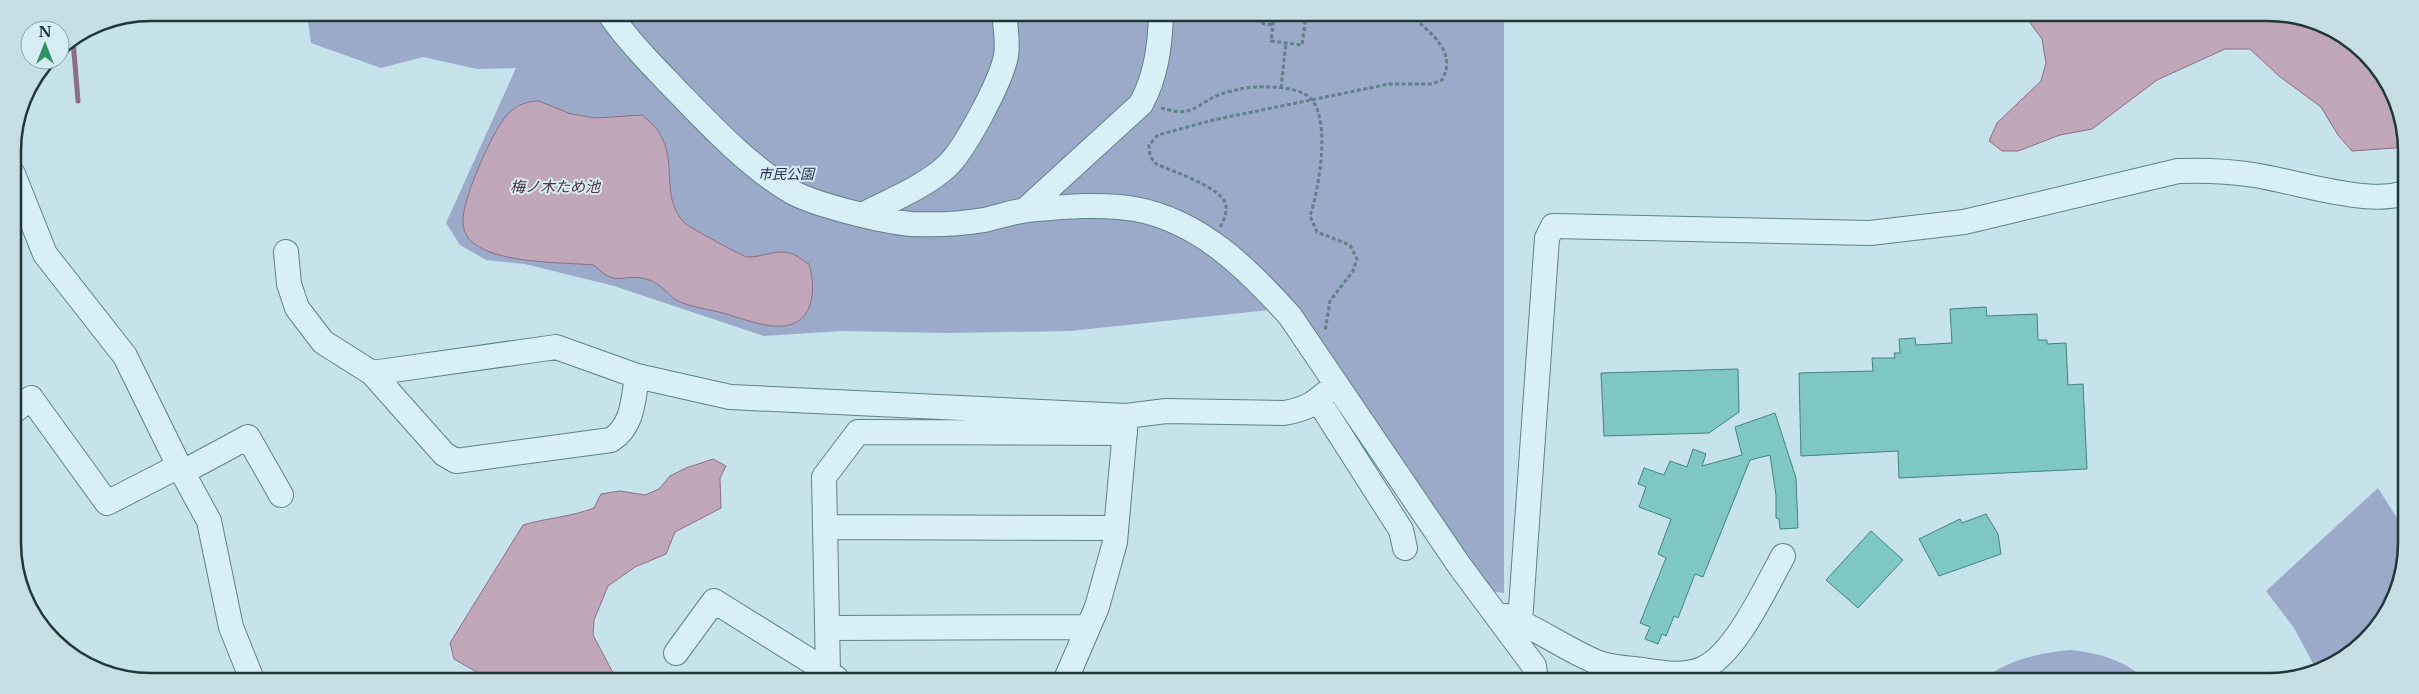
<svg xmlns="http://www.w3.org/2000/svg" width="2419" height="694" font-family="'Libre Baskerville','Noto Sans JP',serif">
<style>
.green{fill:#9baac9}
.water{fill:#bfa7b9;stroke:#8d6e84}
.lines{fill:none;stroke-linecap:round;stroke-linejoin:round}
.stream{stroke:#8d6e84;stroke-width:5}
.building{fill:#7ec7c4;stroke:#44837f}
.minor-casing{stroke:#5d8386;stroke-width:26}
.path{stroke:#5d8386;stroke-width:3;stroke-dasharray:4 2.5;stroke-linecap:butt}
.minor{stroke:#d9eff7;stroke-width:24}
.labels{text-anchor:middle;stroke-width:4;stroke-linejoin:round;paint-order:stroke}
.park-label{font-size:14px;font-style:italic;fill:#283052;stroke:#d5ecf3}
.water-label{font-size:15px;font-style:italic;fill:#553044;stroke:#d5ecf3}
.rim{fill:none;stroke:#203637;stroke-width:2.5}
</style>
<rect width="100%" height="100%" fill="#c6e2eb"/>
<path class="green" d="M307,13L1504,15V593L1492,591L1343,378L1298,307L1070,331L947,333L842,331L764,336L614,286L525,264L486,260L460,245L446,223L516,68L477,69L423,57L381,68L311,43Z
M2378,488L2402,526V578L2383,619L2352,653L2315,667L2294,628L2266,591Z
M2070,650C2099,653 2125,660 2147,681H1981C2007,660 2038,653 2070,650Z"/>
<path class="water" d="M2026,17H2303L2366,53L2404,125V141L2395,148L2352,151L2338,135L2321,107L2279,76L2250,49H2225L2157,80L2092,129L2060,135L2018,151H2002L1989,141L1997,123L2041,81L2046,63L2042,39Z
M539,101L571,114L596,118L642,115C689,150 653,193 686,224C691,228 742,256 747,257C760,258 776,249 789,253C796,254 803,261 809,264C813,278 814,292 810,305C797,342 751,321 723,313C711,310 686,306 676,300C666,293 661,284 649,280C623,271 618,290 594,265C561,262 498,264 472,242C466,236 463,229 463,222C461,202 495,123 511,111C519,104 529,101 539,101Z
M713,459L726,466L720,478L721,508L675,532L666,554L635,567L608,586L594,620L593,635L613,673L619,678H487L454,659L450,643L523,525C546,518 571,517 594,508L601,494L620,491L645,495L659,489L670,476L686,468Z"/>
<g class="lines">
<path class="stream" d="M73,40L78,101"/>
</g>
<path class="building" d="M1986,307L1987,316L2037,314L2038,340H2047V344L2066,343L2068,385L2083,384L2087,469L1899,478L1898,451L1801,456L1799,373L1873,371L1872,358H1895L1894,353H1900L1899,339L1915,338L1916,345L1952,343L1950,309Z
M1738,369L1739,412L1709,433L1604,436L1601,373Z
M1775,413L1796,478L1798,528L1780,529L1779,519L1776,518V495L1770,455L1750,460L1703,577L1695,574L1678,618L1674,616L1666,636L1662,634L1658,644L1645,639L1650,627L1640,623L1666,558L1658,554L1671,519L1639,507L1646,487L1638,484L1644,468L1664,475L1670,461L1687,467L1693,449L1706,454L1702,466L1742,455L1735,427Z
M1986,514L1998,534L2001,554L1939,576L1919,539L1960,519L1962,523Z
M1871,531L1903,560L1858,608L1826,580Z"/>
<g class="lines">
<g class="minor-casing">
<path id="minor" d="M609,13C628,41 652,65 675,89C711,126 748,166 792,192C816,205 884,222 912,224C936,225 960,224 984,220C998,217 1012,212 1027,210C1061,207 1101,203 1135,209C1200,221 1248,269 1290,316L1459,565L1534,666L1536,680
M13,174L45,254L125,356L179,466L209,521L231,627L251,677
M1025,210L1141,104C1156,76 1160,47 1161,15
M864,214C891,200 924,187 946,167C965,150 1001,81 1006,56C1008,43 1006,28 1004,14
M286,252L289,284L297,308L323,342L372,373L556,347L637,376L730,397L1126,416L1166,411L1284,413C1309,409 1317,401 1335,385
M372,373L444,454L456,461L611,440C633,426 633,401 637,376
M1318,400L1401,530L1405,548
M14,411L31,398L107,503L179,466
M183,472L248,437L281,495
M825,527L1116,528
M1506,616C1537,628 1564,648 1594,661C1608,668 1627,668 1642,670C1662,673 1683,677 1702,669C1735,655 1766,587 1783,556
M1520,622L1547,238L1553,226L1870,233L1964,222L2178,171C2203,170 2228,171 2254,175C2293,181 2368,206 2404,193
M827,628L1088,627
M676,653L714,601L828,672
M836,678L828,672L824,477L858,432L1125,433
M1066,679L1097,607L1115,542L1126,418"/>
</g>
<path class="path" d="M1251,15L1264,24L1273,25
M1274,15L1271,41L1302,45L1306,15
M1305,20H1317L1325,15
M1281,88L1286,43
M1161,108C1169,110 1179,113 1187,111C1198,108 1205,101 1214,97C1222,93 1232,91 1240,89C1256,85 1303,85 1313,101C1330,127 1319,188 1310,216L1317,232L1350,245L1357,259L1353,271L1330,301L1325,332
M1220,227C1224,220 1227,213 1226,205C1223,188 1172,171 1156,164L1150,156L1149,145L1158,135L1213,120L1389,84H1431L1442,80C1458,52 1430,32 1410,15"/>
<use href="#minor" class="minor"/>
</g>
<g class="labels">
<g class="park-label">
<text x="786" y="179">市民公園</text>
</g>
<g class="water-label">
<text x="555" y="192">梅ノ木ため池</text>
</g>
</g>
<path d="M0 0H2419V694H0ZM151 21H2268A130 130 0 0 1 2398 151V543A130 130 0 0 1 2268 673H151A130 130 0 0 1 21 543V151A130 130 0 0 1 151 21Z" fill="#c7dde4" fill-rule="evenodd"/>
<path class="rim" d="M151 21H2268A130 130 0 0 1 2398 151V543A130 130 0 0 1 2268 673H151A130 130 0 0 1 21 543V151A130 130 0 0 1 151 21Z"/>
<g transform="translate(45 45)"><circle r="24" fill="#d5ecf3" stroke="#8da3a8"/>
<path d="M0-4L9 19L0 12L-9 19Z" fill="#319164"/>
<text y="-8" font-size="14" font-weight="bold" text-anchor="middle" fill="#203637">N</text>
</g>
</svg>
